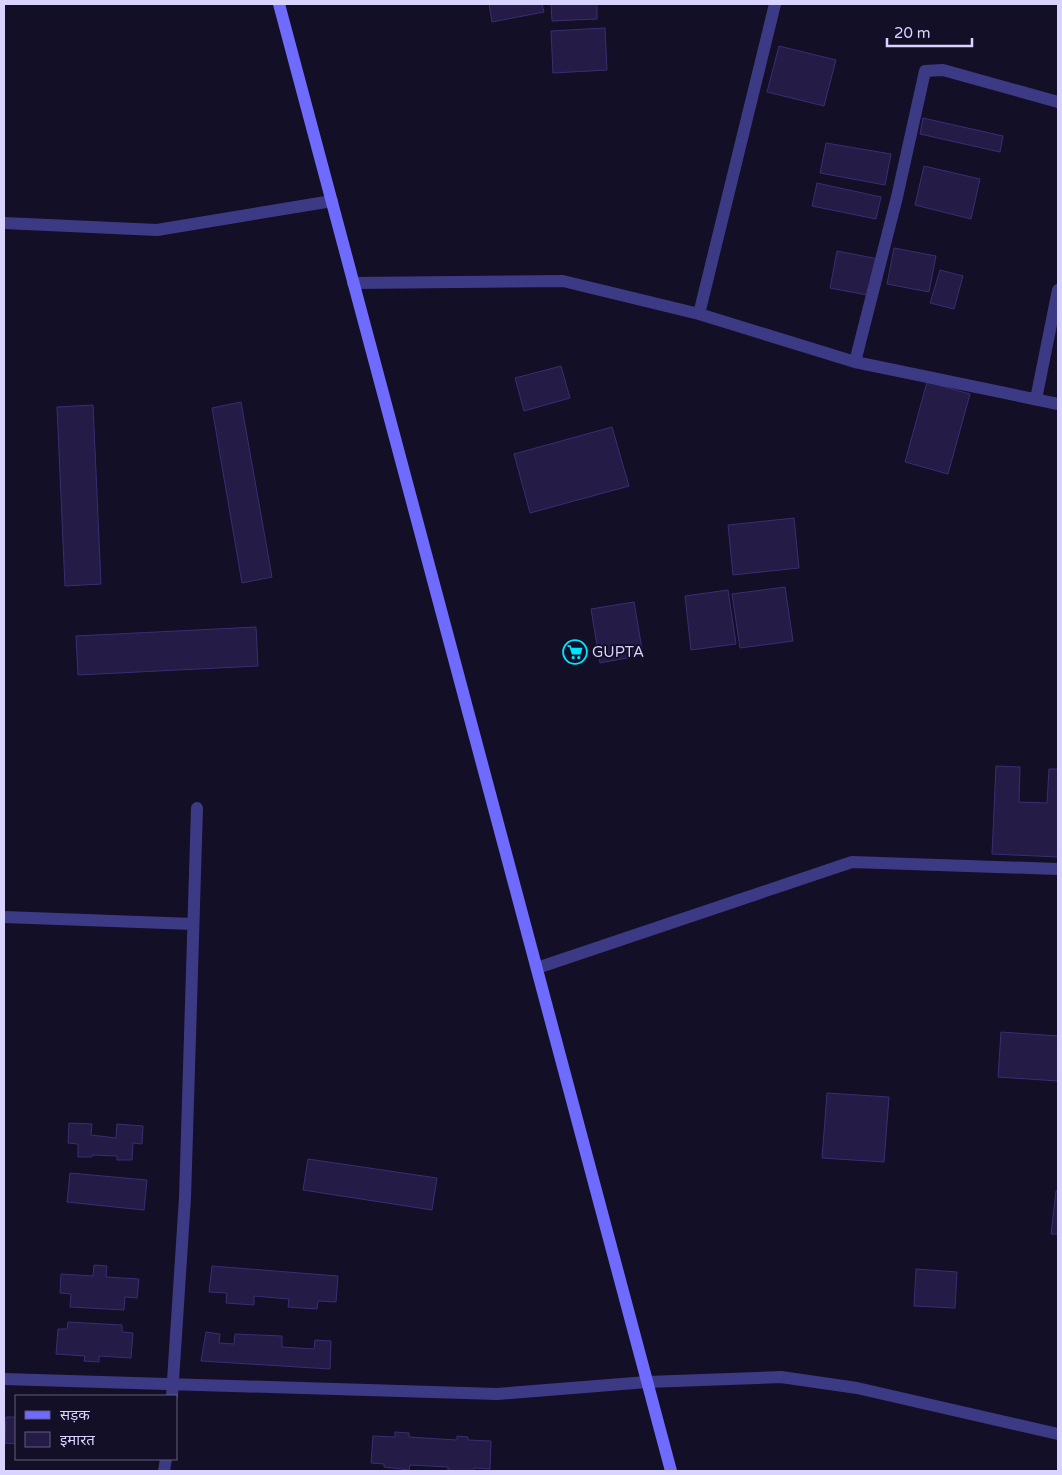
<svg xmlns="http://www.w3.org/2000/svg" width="1062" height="1475" font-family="'Varela Round','Noto Sans Devanagari',sans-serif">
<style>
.building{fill:#241b47;stroke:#3b2d73}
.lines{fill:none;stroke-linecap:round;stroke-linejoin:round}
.street{stroke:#3d3a85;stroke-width:12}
.secondary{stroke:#6f6bff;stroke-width:12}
.labels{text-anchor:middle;stroke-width:4;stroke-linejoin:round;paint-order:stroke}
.poi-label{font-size:15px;fill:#d9d4ff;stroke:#130f26;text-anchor:start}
</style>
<rect width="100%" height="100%" fill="#130f26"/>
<path class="building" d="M489,4H542L544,12L492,22Z
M551,4H597V19L552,21Z
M605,28L607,70L553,73L551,31Z
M779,46L836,60L824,106L767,92Z
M923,118L1003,136L1000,152L920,134Z
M826,143L891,154L885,185L820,173Z
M924,166L980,179L971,219L915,205Z
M817,183L881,197L876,219L812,206Z
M894,248L936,256L929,292L887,284Z
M837,251L879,259L872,296L830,288Z
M940,270L963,276L954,309L930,303Z
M561,366L570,398L524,411L515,378Z
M927,382L970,394L948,474L905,462Z
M241,402L272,577L242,583L212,408Z
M93,405L101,584L65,586L57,407Z
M612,427L629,486L530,513L514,454Z
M794,518L799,568L733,575L728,525Z
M785,587L793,641L740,648L732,594Z
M728,590L736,644L691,650L685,596Z
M634,602L643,655L600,663L591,609Z
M256,627L258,666L78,675L76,636Z
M996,766L1020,767L1019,802L1047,803L1049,769H1058V857L992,854Z
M1001,1032L1058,1036V1081L998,1077Z
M827,1093L889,1097L884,1162L822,1158Z
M69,1123L92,1124L91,1135L116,1138L117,1124L143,1126L142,1144L133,1143L132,1160H117V1156L92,1155V1157H78V1144L68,1143Z
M308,1159L437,1178L432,1210L303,1190Z
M70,1173L147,1180L144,1210L67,1202Z
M1056,1191H1058V1234H1051Z
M94,1265L107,1266L106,1277L139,1279L137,1298L125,1297L124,1310L70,1307L71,1294L60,1293L61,1274L93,1276Z
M212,1266L338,1276L336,1302L318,1301L317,1309L288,1307L289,1299L254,1296V1305L226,1303L227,1293L209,1292Z
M916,1269L957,1272L955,1308L914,1306Z
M68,1322L122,1325V1332L133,1333L131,1358L99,1356V1362L84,1361L85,1356L56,1354L58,1329H67Z
M206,1332L220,1334L219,1343L234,1344L235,1334L282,1336V1347L314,1349L315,1340L331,1341L330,1369L201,1361Z
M6,1417H16V1444L5,1443Z
M395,1432L409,1433V1437L457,1440V1436L468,1437V1440L491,1441L490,1469L474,1468V1471H461L448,1470V1467L410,1465L409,1470L384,1467V1464L371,1463L373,1436L395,1437Z"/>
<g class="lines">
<path class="street" d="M4,223L157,230L332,201
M353,283L563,281L699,314L855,362L1058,404
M699,314L775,4
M855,362L897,197L925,71L943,70L1058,102
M1036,399L1058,290
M4,917L193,924
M537,968L852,862L1058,869
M4,1379L497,1394L647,1382L781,1377L857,1388L1058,1434
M172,1396L185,1198L197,808
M164,1471L166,1459"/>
<path class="secondary" d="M279,4L671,1471"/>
</g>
<defs>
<g id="supermarket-ring" transform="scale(1.25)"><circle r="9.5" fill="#130f26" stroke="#00e5ff" stroke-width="1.5"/><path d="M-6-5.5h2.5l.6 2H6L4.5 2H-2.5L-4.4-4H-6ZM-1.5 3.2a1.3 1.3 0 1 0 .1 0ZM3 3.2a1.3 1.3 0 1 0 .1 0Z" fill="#00e5ff"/></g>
</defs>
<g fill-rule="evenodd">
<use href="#supermarket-ring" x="575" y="652"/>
</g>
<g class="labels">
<g class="poi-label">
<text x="592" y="657">GUPTA</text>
</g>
</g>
<rect width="1062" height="1475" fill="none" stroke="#d9d4ff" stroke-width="10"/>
<rect x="15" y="1395" width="162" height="65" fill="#130f26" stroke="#625e7d"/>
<rect x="25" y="1411" width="25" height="8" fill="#6f6bff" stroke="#625e7d"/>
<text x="60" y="1420" font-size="15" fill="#d9d4ff">सड़क</text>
<rect x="25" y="1432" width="25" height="15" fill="#241b47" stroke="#625e7d"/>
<text x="60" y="1445" font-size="15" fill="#d9d4ff">इमारत</text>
<path d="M887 38v8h85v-8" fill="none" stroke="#d9d4ff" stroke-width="2.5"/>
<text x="894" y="38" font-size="15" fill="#d9d4ff" stroke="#130f26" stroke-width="4" paint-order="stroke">20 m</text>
</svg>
